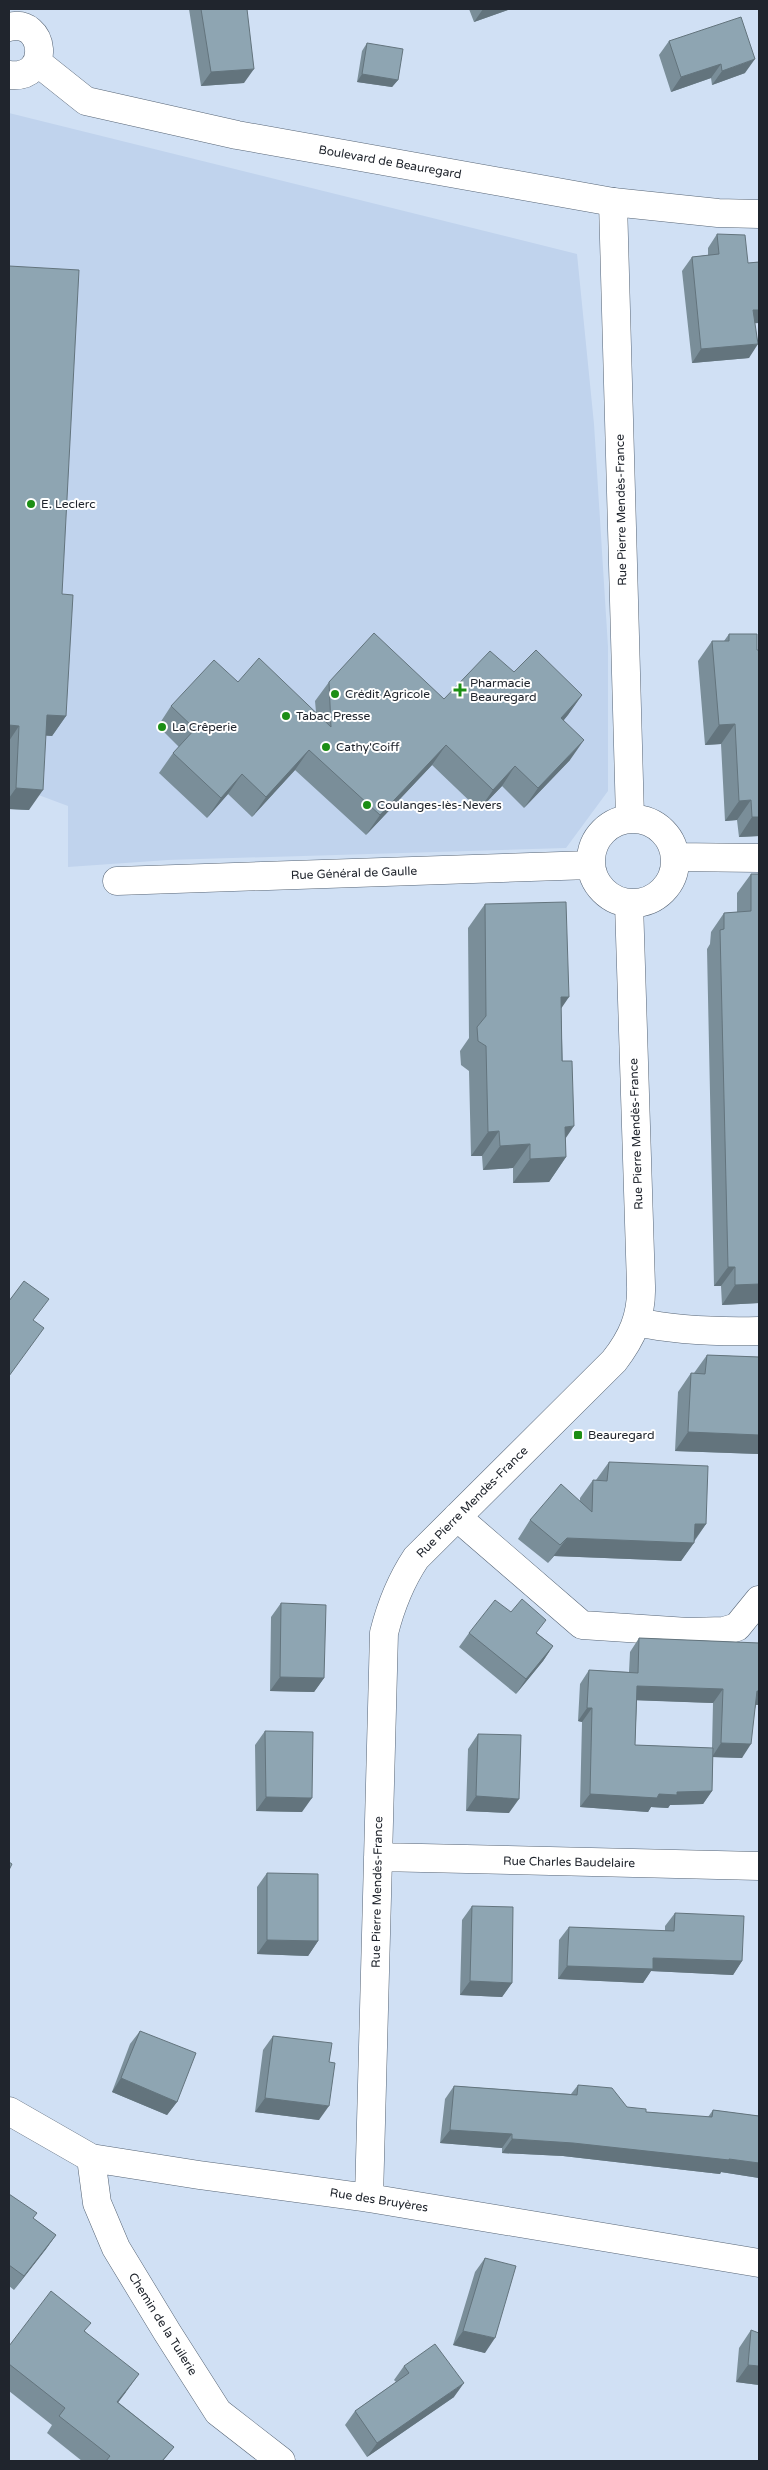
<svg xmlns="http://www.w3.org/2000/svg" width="768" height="2470" font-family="'Varela Round',sans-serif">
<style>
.built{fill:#c0d3ed}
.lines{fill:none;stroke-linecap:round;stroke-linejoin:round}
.minor-casing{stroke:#576576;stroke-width:29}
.tertiary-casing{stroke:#576576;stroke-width:29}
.minor{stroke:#fff;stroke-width:28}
.tertiary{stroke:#fff;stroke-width:28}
.wall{fill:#7a8e99;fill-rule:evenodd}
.shaded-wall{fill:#63747d}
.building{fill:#8ea5b2;stroke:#63747d}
.poi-dot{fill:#1c8e15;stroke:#fff;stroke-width:2}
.labels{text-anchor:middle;stroke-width:4;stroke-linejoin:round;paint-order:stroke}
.street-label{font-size:12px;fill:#20252d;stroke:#fff}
.poi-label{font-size:12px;fill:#20252d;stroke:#fff;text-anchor:start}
</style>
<rect width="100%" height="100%" fill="#d0e0f4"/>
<path class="built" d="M9,113L577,254L594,424L608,647V791L566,848L168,860L68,867V806L9,784Z"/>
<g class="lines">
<g class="minor-casing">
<path id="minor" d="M613,202L630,818
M591 861a42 42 0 1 1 84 0a42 42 0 1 1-84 0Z
M675,857L759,858
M117,881L591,865
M637,1322C678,1331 718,1332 759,1331
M457,1517L582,1625L688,1632L724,1631L737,1627L759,1600
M378,1857L759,1866
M9,2111L91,2158L199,2175L369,2198L759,2263
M91,2158L97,2203L116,2248L167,2332L218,2412L281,2461
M369,2198L384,1633C391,1605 400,1582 416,1558L614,1361C632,1338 642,1316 641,1286L629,903"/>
</g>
<g class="tertiary-casing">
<path id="tertiary" d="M9,27C45,17 53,80 9,75
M37,62L86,101L237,135L613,202L718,213L759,214"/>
</g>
<use href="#minor" class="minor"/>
<use href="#tertiary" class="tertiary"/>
</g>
<path class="wall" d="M189,9H247L244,83L201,86Z
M469,9H511L474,22Z
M669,41L745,73L712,85L711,78L671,92L659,55Z
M367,43L398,80L392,87L357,82L362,51Z
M717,234L748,263L759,262V323H755L749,358L692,363L682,271L692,257L708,255V248Z
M9,266L62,594L66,716L52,736L46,735L29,810L9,809Z
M729,634L757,650H759V836L739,837L737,820L725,821L721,744L705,745L698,661L712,641H724Z
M514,672L582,695L564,720L570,760L524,808L502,786L479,810L432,765L366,835L295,770L252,817L228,794L207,818L159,773L173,753L179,747L158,726L171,706L238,682L316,712L315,701L329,682L444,699Z
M751,874H759V1303L722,1305L721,1286H714L707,949L710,944L711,932L724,913L737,912V893Z
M485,904L561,1009L566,1157L549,1182L513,1183V1168L483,1170L482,1156H471L469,1071L461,1065L460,1051L469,1038L468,928Z
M707,1355L759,1357V1454L675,1451L678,1392L691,1373H694Z
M609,1462L706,1524L681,1561L554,1556L548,1563L518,1539L530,1520L580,1501V1498L593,1480H596Z
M281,1603L324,1678L314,1692L270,1691L271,1617Z
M469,1633H537L553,1646L543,1661L516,1694L459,1647Z
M639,1638L759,1643V1705H756L742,1758L713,1757L712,1791L703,1804L670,1805L668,1808L651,1807L648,1812L580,1807L582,1722L578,1721L580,1684L589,1670L629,1672L630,1652ZM637,1700L713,1703L712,1748L635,1745Z
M265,1731L302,1812L256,1811L255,1745Z
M478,1734L509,1813L466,1811L468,1749Z
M267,1873L318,1941L308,1956L257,1954V1887Z
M472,1906L512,1983L502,1997L460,1995L462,1920Z
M675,1913L742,1961L733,1975L651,1971L643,1983L558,1979L559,1940L569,1927L665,1931V1926Z
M140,2031L177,2102L167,2115L112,2092L130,2044Z
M273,2036L329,2062L319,2120L255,2112L263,2050Z
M578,2085L627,2107L646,2112L708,2117L713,2110L759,2116V2178L721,2172L720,2174L563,2156L502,2153V2148L440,2143L445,2099L454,2086L571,2094Z
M9,2194L33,2218L56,2235L46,2249L14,2290L9,2286Z
M485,2258V2353L453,2345L475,2272Z
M751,2330L759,2385L736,2382L739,2348Z
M85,2331L126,2392L118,2402L174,2447L163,2461H82L47,2433L52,2425L9,2391V2346Z
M404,2366L454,2397L367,2457L345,2425L355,2411L396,2382L394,2380Z"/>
<path class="shaded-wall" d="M483,9H511L474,22Z
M755,59L745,73L712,85L722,71Z
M721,64L711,78L671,92L681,77Z
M254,69L244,83L201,86L211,72Z
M362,74L398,80L392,87L357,82Z
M753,310H759V323L744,324Z
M758,344L749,358L692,363L701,349Z
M582,695L568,715L548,738L561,718Z
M47,715L66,716L52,736L33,735Z
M735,724L721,744L705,745L719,725Z
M9,725L19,726L9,741Z
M584,740L570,760L524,808L538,788Z
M446,745L432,765L366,835L380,815Z
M309,750L295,770L252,817L266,797Z
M515,766L502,786L479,810L493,790Z
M242,774L228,794L207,818L221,798Z
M16,788L43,790L29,810L9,809V798Z
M751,800L737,820L725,821L739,801Z
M752,817H759V836L739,837Z
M561,997H569L552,1022Z
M574,1126L557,1151L565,1127Z
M499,1131L482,1156H471L488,1132Z
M530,1144L513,1168L483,1170L500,1146Z
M566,1157L549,1182L513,1183L530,1159Z
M728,1267H735L721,1286H714Z
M759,1284V1303L722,1305L735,1285Z
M688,1432L759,1435V1454L675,1451Z
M695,1524H706L693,1542Z
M567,1538L694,1543L681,1561L554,1556L548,1563Z
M553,1646L543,1661L516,1694L526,1679Z
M280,1677L324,1678L314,1692L270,1691Z
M637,1686L723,1689L713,1703L628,1700Z
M757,1691H759V1705L748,1704Z
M587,1708H592L582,1722L578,1721Z
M721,1743L751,1744L742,1758L712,1757Z
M712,1791L703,1804L670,1805L668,1808L651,1807L648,1812L580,1807L590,1794H659L677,1792Z
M476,1796L519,1799L509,1813L466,1811Z
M266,1797L312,1798L302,1812L256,1811Z
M267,1940L318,1941L308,1956L257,1954Z
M653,1958L742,1961L733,1975L651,1971L643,1983L558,1979L567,1966Z
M470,1981L512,1983L502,1997L460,1995Z
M121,2078L177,2102L167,2115L112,2092Z
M265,2098L329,2106L319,2120L255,2112Z
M450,2130L512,2134L502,2148L440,2143Z
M512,2139L573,2143L729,2159L759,2163V2178L721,2172L720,2174L563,2156L502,2153Z
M56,2235L46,2249L14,2290L24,2276Z
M463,2331L495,2338L485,2353L453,2345Z
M748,2365L759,2366V2385L736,2382Z
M139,2374L126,2392L105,2420L117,2402Z
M464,2383L454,2397L367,2457L377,2443Z"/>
<path class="building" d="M201,9H247L254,69L211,72Z
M741,17L755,59L722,71L721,64L681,77L669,41Z
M367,43L403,49L398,80L362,74Z
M717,234L745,235L748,263L759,262V310H753L758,344L701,349L692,257L719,254Z
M9,266L79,270L62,594L73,595L66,716L47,715L43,790L16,788L19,726L9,725Z
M374,633L444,699L490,651L514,672L536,650L582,695L561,718L584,740L538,788L515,766L493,790L446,745L380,815L309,750L266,797L242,774L221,798L173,753L195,729L171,706L214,660L238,682L259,658L331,727L329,682Z
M729,634H757V650H759V817H752L751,800L739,801L735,724L719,725L712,641H729Z
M751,874H759V1284L735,1285V1267H728L720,930L724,929V913L751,911Z
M566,902L569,997H561L562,1061H572L574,1126L565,1127L566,1157L530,1159V1144L500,1146L499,1131L488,1132L486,1046L478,1041L477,1027L486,1016L485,904Z
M24,1281L49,1299L33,1320L44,1328L9,1376V1301Z
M707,1355L759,1357V1435L688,1432L691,1373L705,1374Z
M609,1462L708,1466L706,1524H695L694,1543L567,1538L560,1545L530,1520L561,1484L592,1512L593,1480L607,1481Z
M522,1599L546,1620L536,1633L553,1646L526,1679L469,1633L495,1600L511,1612Z
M281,1603L326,1605L324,1678L280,1677Z
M639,1638L759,1643V1691H757L751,1744L721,1743L723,1689L637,1686L635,1745L713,1748L712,1791L677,1792V1795L659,1794L657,1798L590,1794L592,1708H587L589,1670L638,1673Z
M265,1731L313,1732L312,1798L266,1797Z
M478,1734L521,1735L519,1799L476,1796Z
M9,1862L12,1864L9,1870Z
M267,1873L318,1874V1941L267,1940Z
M472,1906L513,1907L512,1983L470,1981Z
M675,1913L744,1916L742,1961L653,1958V1969L567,1966L569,1927L674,1931Z
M140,2031L196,2053L177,2102L121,2078Z
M273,2036L332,2043L329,2062L335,2063L329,2106L265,2098Z
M578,2085L612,2088L627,2107L646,2109V2112L712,2117L713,2110L759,2116V2163L729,2159V2160L573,2143L512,2139V2134L450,2130L454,2086L577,2095Z
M9,2194L37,2213L33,2218L56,2235L24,2276L9,2265Z
M485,2258L516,2266L495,2338L463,2331Z
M51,2291L91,2323L84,2331L139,2374L117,2402L174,2447L162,2461H106L110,2456L59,2416L65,2408L9,2364V2346Z
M751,2330L759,2333V2366L748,2365Z
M435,2344L464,2383L377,2443L355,2411L409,2373L404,2366Z"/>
<g class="poi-dot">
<circle cx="31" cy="504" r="5"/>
<path d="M457.5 682.5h5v5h5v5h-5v5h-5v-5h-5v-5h5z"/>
<circle cx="335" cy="694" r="5"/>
<circle cx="286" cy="716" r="5"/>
<circle cx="162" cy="727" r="5"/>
<circle cx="326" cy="747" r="5"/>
<circle cx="367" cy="805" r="5"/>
<rect x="573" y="1430" width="10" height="10" rx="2.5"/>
</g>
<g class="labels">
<g class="street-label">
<text transform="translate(390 162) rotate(10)" y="4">Boulevard de Beauregard</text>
<text transform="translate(621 510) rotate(-91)" y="4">Rue Pierre Mendès-France</text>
<text transform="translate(354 873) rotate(-2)" y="4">Rue Général de Gaulle</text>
<text transform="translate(636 1134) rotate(-92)" y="4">Rue Pierre Mendès-France</text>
<text transform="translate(472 1502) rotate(-45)" y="4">Rue Pierre Mendès-France</text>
<text transform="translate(569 1862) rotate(1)" y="4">Rue Charles Baudelaire</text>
<text transform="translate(377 1892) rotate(-89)" y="4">Rue Pierre Mendès-France</text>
<text transform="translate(379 2200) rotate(9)" y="4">Rue des Bruyères</text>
<text transform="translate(163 2324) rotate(58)" y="4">Chemin de la Tuilerie</text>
</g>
<g class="poi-label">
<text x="41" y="508">E. Leclerc</text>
<text x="470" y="687">Pharmacie<tspan x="470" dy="14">Beauregard</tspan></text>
<text x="345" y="698">Crédit Agricole</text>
<text x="296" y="720">Tabac Presse</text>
<text x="172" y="731">La Crêperie</text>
<text x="336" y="751">Cathy'Coiff</text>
<text x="377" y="809">Coulanges-lès-Nevers</text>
<text x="588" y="1439">Beauregard</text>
</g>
</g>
<rect width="768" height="2470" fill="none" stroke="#20252d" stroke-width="20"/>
</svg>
